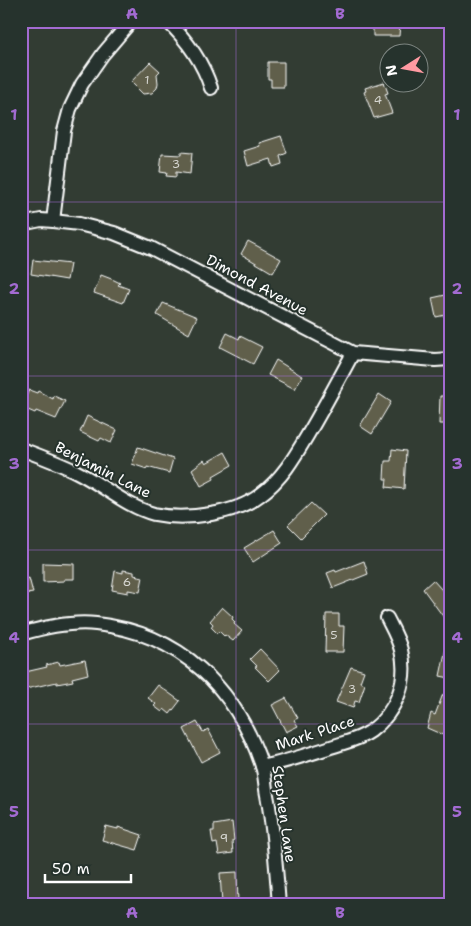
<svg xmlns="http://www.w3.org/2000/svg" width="471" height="926" font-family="'Shantell Sans',sans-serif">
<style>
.building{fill:#605f4b;stroke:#fff}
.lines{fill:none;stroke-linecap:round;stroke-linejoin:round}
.street-casing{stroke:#fff;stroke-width:16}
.street{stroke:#26332d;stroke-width:12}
.grid{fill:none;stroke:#a36bd2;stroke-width:1;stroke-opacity:0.55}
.labels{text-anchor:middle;stroke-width:4;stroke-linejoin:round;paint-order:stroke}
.number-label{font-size:12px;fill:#d7d7d2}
.street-label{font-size:15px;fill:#fff;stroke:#26332d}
.neatline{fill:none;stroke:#a36bd2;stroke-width:2}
.grid-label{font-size:16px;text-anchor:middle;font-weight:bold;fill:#a36bd2}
</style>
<rect width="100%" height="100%" fill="#323c33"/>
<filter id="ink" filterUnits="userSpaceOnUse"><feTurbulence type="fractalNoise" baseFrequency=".02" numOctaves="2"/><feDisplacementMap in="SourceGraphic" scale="10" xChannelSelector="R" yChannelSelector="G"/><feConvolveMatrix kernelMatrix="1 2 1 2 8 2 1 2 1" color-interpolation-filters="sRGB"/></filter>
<g filter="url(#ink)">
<path class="building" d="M373,21H398V24H400L399,36H373Z
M150,62L160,71L157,74L158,83L157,88L152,93L143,94L131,82Z
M268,62H284V87H271V79H268Z
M384,82L388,93L385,94L392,113L374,118L364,92L366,91L365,88Z
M281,136L287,153L280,156L282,164L273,167L271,159L248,166L244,151L260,146L259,143Z
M181,152L192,153L190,174L176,172V177L166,176L167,173L160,172L162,154L181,155Z
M248,241L281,259L273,273L241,254Z
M33,260L70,264L67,280L31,274Z
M101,275L114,280L120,283L118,285L129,289L123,303L94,293Z
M450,294V314L436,317L432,298Z
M163,303L197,317L189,334L157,315Z
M227,333L239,339L240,336L262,347L253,364L220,347Z
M276,360L302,376L295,389L268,375Z
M29,390L37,393L38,391L53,399L54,396L65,401L56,419L36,411L35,413L21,407Z
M379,394L391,402L372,434L360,426Z
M440,396H449L450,424H439Z
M87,416L117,430L111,443L101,438L99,441L80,432Z
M138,447L173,459L169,473L147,467V469L132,464Z
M392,449L406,451L404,489L386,487L387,479H384L385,461H391Z
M225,452L232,465L213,476L214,479L201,486L192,469L204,460L206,463Z
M311,503L324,515L301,538L288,525Z
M274,530L282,543L253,562L244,548Z
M364,561L368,574L333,588L327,573L335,570L336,572Z
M43,563L74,564V579H64V581L43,582Z
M123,570L134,572V575L143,577L140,592L128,590V593L112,590L115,571L123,573Z
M29,578L33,593L21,595V580Z
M433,580L450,599V614L445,619L423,589Z
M222,607L233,617L232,619L235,622L234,624L242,631L233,641L225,635L224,636L219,631L217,633L211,627L213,624L210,621Z
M326,614H339V626H344L343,652H325Z
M446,648H450V678L440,676Z
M260,649L280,670L269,681L255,667L257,666L250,659Z
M85,660L88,674L72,678L73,681L57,684V682L21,690V673L47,667L46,665L59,662L60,665Z
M351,667L364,671L360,682L365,684L359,702L355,701L353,708L336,702Z
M158,685L180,701L170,714L164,709L162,712L154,706L156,704L148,698Z
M443,694L450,697V729L446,727L443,735L427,728L431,713L435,715Z
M286,698L298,718L294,720L298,726L286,732L272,705Z
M197,722L203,732L208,729L220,752L201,762L184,729Z
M232,822L234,840L232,841L233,853L219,855L217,843L213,844L211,831H214V825Z
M106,826L118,829V827L142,835L137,850L102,840Z
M237,872L238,903L222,904L220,873Z"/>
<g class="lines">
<g class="street-casing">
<path id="street" d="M167,21C186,39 203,63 211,88
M53,221L64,131L70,109L82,84L103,54L131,21
M21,224L41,220L53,221L79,224L114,233L151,248L353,353L435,360L450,359
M21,449C40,456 59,463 77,472C103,485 127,507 154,514C173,518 193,517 211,514C229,511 246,506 260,495C281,480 294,458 307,436C323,409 338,381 353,353
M21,634C45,627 71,621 96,624C180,633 236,688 262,766C265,775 265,786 267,795C274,831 276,868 279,905
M262,767C285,762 306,755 328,748C342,743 359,740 371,731C396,712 409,681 401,650C398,638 392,628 387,618"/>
</g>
<use href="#street" class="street"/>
</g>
</g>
<path class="grid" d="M236,21V905M21,202H450M21,376H450M21,550H450M21,724H450"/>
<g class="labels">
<g class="number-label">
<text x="147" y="84">1</text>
<text x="378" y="104">4</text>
<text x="176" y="168">3</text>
<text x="127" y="586">6</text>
<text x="334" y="639">5</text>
<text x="352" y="693">3</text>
<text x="224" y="842">9</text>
</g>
<g class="street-label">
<text transform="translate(257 285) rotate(28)" y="5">Dimond Avenue</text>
<text transform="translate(103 470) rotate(27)" y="5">Benjamin Lane</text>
<text transform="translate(315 733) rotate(-18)" y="5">Mark Place</text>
<text transform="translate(284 814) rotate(82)" y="5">Stephen Lane</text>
</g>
</g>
<rect width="471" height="926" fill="none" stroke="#26332d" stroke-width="55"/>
<g transform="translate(404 68) rotate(259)"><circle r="24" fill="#26332d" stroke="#7d8581"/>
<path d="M0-4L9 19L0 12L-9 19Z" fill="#ff9aa2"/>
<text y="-8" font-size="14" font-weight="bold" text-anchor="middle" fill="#ffffff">N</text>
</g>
<path d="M45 874v8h86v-8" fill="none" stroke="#ffffff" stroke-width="2.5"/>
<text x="52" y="874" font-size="15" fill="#ffffff" stroke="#26332d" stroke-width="4" paint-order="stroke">50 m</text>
<rect x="28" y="28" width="416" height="870" class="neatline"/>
<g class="grid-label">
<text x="132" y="19">A</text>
<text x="340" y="19">B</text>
<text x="14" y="120">1</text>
<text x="457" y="120">1</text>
<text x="14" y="294">2</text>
<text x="457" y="294">2</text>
<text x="14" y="469">3</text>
<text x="457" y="469">3</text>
<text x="14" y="643">4</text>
<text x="457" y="643">4</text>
<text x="14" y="817">5</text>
<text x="457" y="817">5</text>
<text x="132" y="918">A</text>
<text x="340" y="918">B</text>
</g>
</svg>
